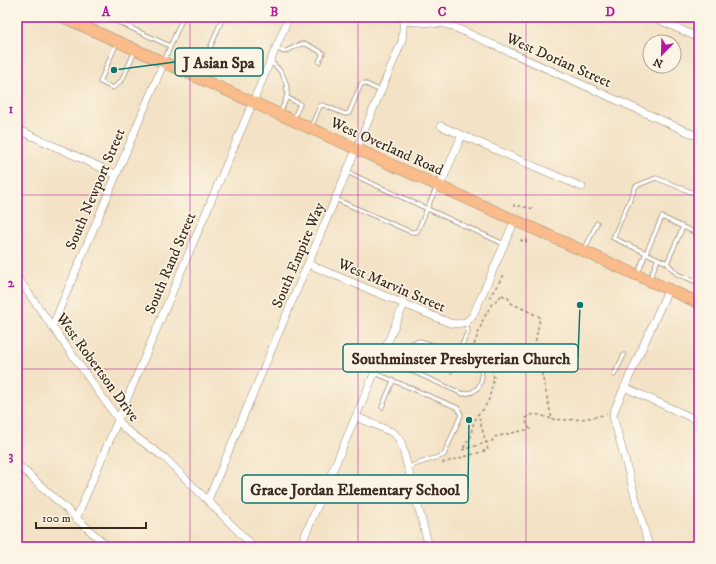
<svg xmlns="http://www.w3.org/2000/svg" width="716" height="564" font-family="'IM FELL DW Pica',serif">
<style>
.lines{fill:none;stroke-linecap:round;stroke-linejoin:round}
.lane-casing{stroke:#978672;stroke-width:5}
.street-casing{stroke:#978672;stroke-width:8}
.primary-casing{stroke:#978672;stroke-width:12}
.path{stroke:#978672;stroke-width:1.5;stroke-dasharray:3 3;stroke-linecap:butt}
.lane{stroke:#fff;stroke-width:3.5}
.street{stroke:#fff;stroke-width:7}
.primary{stroke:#f9bc8a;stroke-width:11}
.grid{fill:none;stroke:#b5179e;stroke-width:1;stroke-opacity:0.55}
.labels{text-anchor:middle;stroke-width:3;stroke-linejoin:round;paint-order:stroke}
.street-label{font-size:15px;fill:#3b2a1e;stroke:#fcf5e5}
.leader{fill:none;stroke:#0f766e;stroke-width:1.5}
.callout-dot{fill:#0f766e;stroke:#fcf5e5;stroke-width:1.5}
.callout{fill:#fcf5e5;stroke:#0f766e;stroke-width:1.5}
.callout-label{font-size:16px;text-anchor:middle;font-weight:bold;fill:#3b2a1e}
.neatline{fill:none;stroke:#b5179e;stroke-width:1.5}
.grid-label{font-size:13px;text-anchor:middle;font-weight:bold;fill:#b5179e}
</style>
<rect width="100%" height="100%" fill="#fcf5e5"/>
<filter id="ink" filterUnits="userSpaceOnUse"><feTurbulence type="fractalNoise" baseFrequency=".025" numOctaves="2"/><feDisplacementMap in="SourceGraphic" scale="8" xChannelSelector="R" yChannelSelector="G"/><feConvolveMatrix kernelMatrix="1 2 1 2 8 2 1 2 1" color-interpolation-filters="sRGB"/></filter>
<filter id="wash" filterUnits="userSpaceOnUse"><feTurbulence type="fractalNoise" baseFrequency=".012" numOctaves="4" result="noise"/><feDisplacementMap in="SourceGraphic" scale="16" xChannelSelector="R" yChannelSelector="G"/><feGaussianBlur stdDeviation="0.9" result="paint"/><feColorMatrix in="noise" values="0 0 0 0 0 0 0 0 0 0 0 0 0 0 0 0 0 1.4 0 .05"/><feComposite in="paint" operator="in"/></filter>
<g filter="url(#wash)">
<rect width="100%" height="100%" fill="#f3e2c5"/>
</g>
<g filter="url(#ink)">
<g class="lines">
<g class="lane-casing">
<path id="lane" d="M107,17L170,46
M117,42L100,82L113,88L122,80L135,51
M276,48L284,52L301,44H306L323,53L319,62
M164,61L183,17
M270,62C281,68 288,82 287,95C286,101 282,108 280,113
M198,77L223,17
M286,97L300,104L294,118
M311,127L320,106L323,105L345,114L349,113L361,84L364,83L381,91
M347,172L504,244
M335,199L411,232H417L437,186
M662,217L683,227L667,263L646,253Z
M683,227L699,234
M585,249L597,223
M667,263L677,274L699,283
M638,273L646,253L613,238L636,186L656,178L699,195
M650,278L658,259
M420,341C430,344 471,360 477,366C483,371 483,379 479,386C476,392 470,393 463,394L407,369C399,357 404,343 420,341Z
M451,371L468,331L466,323
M375,373L458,408L461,415L444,455L408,467
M614,375L624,355
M382,407L393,381"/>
</g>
<g class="street-casing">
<path id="street" d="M653,17L699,38
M404,21L445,24L454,27L699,137
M441,126L582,187
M17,129L115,174
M440,186L462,135
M308,264L450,323C462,325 468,323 474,313L515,220
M17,277L125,429L165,458L254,547
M52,327L164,62
M624,387L699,421
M357,417L394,433L401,442L429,547
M17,464L108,547
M208,500L402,41L404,17
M76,519L289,17
M300,547L404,304
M649,547L613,416L614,411L668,290"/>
</g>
<g class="primary-casing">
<path id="primary" d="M63,17L699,303"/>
</g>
<path class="path" d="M514,207V205L535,209
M520,240L526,242V240L522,239
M502,295L508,298L511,303L540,317L535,344L552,419C542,416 535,411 526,418V422L530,429L494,437L492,441L462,450L471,436L472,428L477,415L484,409L489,399L494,378L489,357L478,352L474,345L483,320L491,305Z
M489,298L505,273
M552,419C572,421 587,419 607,414
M442,463L488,450L478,414"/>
<use href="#lane" class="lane"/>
<use href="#street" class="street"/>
<use href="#primary" class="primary"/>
</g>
</g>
<path class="grid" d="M190,17V547M358,17V547M526,17V547M17,195H699M17,369H699"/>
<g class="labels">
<g class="street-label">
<text transform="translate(559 60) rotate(24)" y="5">West Dorian Street</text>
<text transform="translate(387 146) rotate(24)" y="5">West Overland Road</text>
<text transform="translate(95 189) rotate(-67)" y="5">South Newport Street</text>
<text transform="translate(298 255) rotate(-67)" y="5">South Empire Way</text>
<text transform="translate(170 263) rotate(-67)" y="5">South Rand Street</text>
<text transform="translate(392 285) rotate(23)" y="5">West Marvin Street</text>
<text transform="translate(98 367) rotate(54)" y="5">West Robertson Drive</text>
</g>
</g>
<path class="leader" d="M114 70L175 62M580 305L578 358M469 420L468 489"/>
<g class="callout-dot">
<circle cx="114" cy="70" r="4"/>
<circle cx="580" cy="305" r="4"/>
<circle cx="469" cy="420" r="4"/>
</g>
<g class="callout">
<rect x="175" y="48" width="88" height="28" rx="4"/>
<rect x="343" y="344" width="235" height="28" rx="4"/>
<rect x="242" y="475" width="226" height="28" rx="4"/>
</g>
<g class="callout-label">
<text x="219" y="68">J Asian Spa</text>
<text x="461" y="364">Southminster Presbyterian Church</text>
<text x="355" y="495">Grace Jordan Elementary School</text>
</g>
<rect width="716" height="564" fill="none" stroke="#fcf5e5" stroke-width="44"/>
<g transform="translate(662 54) rotate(203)"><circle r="19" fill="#fcf5e5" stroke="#afa495"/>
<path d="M0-3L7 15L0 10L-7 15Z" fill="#b5179e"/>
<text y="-6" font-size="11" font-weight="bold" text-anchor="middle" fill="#3b2a1e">N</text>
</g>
<path d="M36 522v6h110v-6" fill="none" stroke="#3b2a1e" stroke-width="2"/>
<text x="42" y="522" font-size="12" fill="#3b2a1e" stroke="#fcf5e5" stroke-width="3" paint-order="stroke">100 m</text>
<rect x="22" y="22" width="672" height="520" class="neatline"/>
<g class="grid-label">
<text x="106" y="16">A</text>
<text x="274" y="16">B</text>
<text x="442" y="16">C</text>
<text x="610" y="16">D</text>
<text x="11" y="113">1</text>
<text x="11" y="287">2</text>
<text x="11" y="460">3</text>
</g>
</svg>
